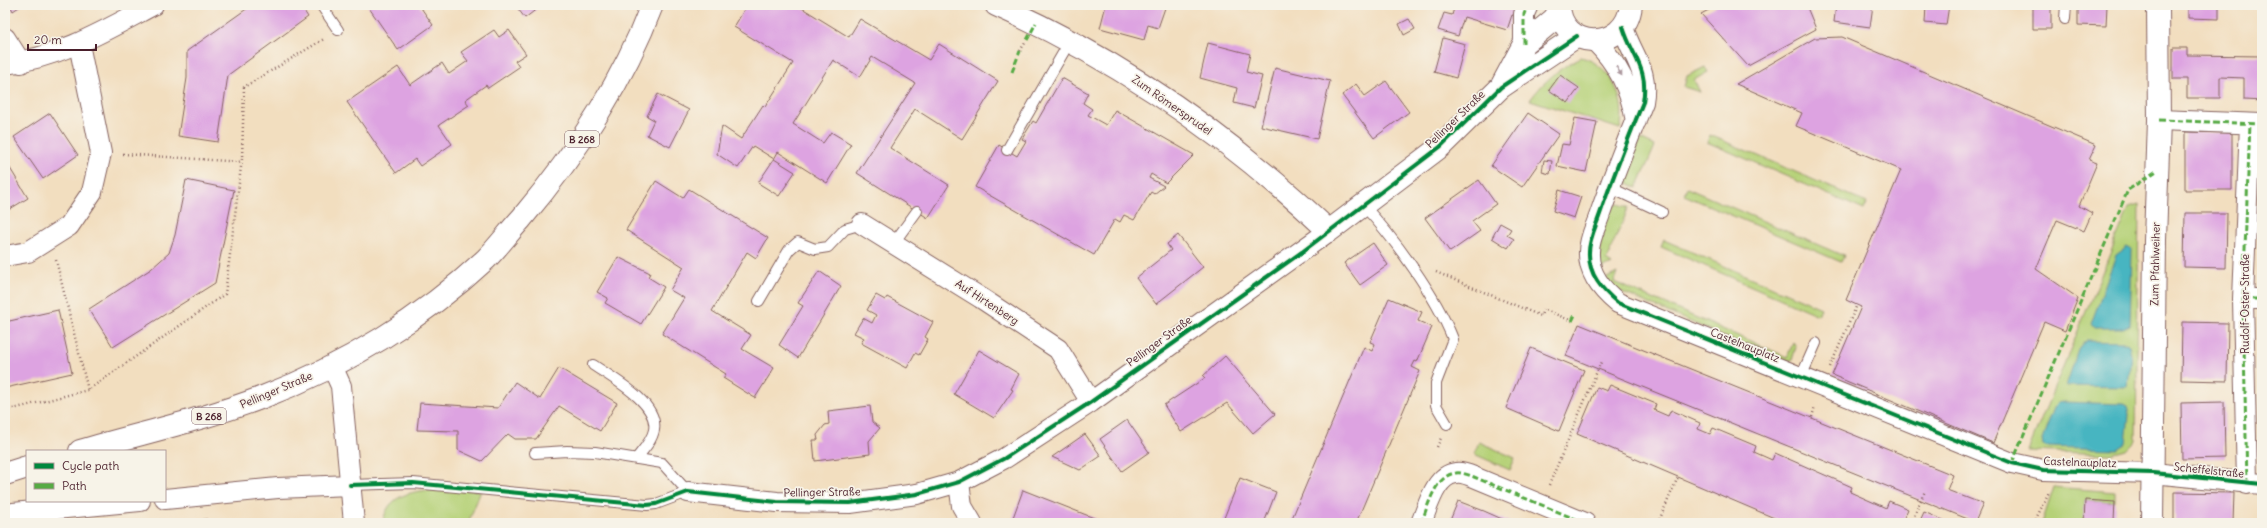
<svg xmlns="http://www.w3.org/2000/svg" width="2267" height="528" font-family="Delius,sans-serif">
<style>
.green{fill:#b5d177;stroke:#807851}
.water{fill:#47b5c1;stroke:#486a76}
.building{fill:#dda3e1}
.lines{fill:none;stroke-linecap:round;stroke-linejoin:round}
.service-casing{stroke:#85625f;stroke-width:12}
.minor-casing{stroke:#85625f;stroke-width:22}
.tertiary-casing{stroke:#85625f;stroke-width:24}
.primary-casing{stroke:#85625f;stroke-width:24}
.path{stroke:#85625f;stroke-width:2.5;stroke-dasharray:1 3;stroke-linecap:butt}
.service{stroke:#fff;stroke-width:10}
.minor{stroke:#fff;stroke-width:20}
.tertiary{stroke:#fff;stroke-width:22}
.primary{stroke:#fff;stroke-width:22}
.quiet{stroke:#57aa44;stroke-width:3;stroke-dasharray:6 3;stroke-linecap:butt}
.cycleway-casing{stroke:#f7f3e8;stroke-width:6}
.cycleway{stroke:#00873e;stroke-width:4}
.oneway{fill:#ae9aa0}
.labels{text-anchor:middle;stroke-width:3.5;stroke-linejoin:round;paint-order:stroke}
.shield{fill:#f7f3e8;stroke:#7e5f64;stroke-width:1}
.shield-label{font-size:10px;font-weight:bold;fill:#4a1f2b}
.street-label{font-size:11px;fill:#4a1f2b;stroke:#f7f3e8}
</style>
<rect width="100%" height="100%" fill="#f7f3e8"/>
<filter id="ink" filterUnits="userSpaceOnUse"><feTurbulence type="fractalNoise" baseFrequency=".025" numOctaves="2"/><feDisplacementMap in="SourceGraphic" scale="8" xChannelSelector="R" yChannelSelector="G"/><feConvolveMatrix kernelMatrix="1 2 1 2 8 2 1 2 1" color-interpolation-filters="sRGB"/></filter>
<filter id="wash" filterUnits="userSpaceOnUse"><feTurbulence type="fractalNoise" baseFrequency=".012" numOctaves="4" result="noise"/><feDisplacementMap in="SourceGraphic" scale="16" xChannelSelector="R" yChannelSelector="G"/><feGaussianBlur stdDeviation="0.9" result="paint"/><feColorMatrix in="noise" values="0 0 0 0 0 0 0 0 0 0 0 0 0 0 0 0 0 1.4 0 .05"/><feComposite in="paint" operator="in"/></filter>
<g filter="url(#wash)">
<rect width="100%" height="100%" fill="#f2debf"/>
<path class="green" d="M1581,57C1610,64 1628,100 1620,129L1530,100C1544,81 1559,68 1581,57Z
M1705,67L1708,72L1694,80L1700,92L1684,87L1687,76Z
M1710,135L1867,203L1864,210L1707,142Z
M1640,139L1655,146L1637,188L1626,182L1624,178Z
M1687,188L1844,256L1841,262L1684,195Z
M1617,204L1629,207L1606,260L1612,264L1600,270L1605,279L1617,273L1614,282L1787,357L1793,343L1796,347L1792,360L1783,362L1610,287C1589,264 1592,251 1604,224C1607,216 1609,209 1617,204Z
M2139,205L2136,440L2126,450L2111,454L2028,451L2129,208Z
M1664,240L1821,308L1818,315L1661,247Z
M1479,442L1515,458L1510,470L1474,454Z
M2054,487L2115,492V502L2085,500L2084,523H2042Z
M457,489L481,491L468,523H383C387,487 429,490 457,489Z"/>
<path class="water" d="M2127,247L2132,250L2130,325L2123,328H2094L2091,324L2116,255Z
M2085,341L2125,342L2129,345L2131,354L2128,387L2066,386L2078,350Z
M2063,402L2123,404L2127,406L2129,414L2126,443L2117,449L2046,447L2043,445L2042,440L2054,408L2057,403Z"/>
<g id="blocks">
<path class="building" d="M10,5H22L13,11Z
M252,5H300L308,17L228,75L218,142L178,136L187,78V51Z
M367,5H419L433,25L398,50Z
M515,5H542L525,18Z
M747,5H797L849,37L860,19L929,60L939,44L998,81L962,139L915,109L890,148L949,185L928,218L857,173L915,83L872,57L860,77L833,60L793,124L823,143L831,132L851,144L827,183L778,152L774,159L753,146L738,168L717,154L722,126L741,139L763,105L765,107L793,63L734,27Z
M1106,5H1166L1158,28L1148,25L1144,40L1100,28Z
M1455,5H1485L1490,7V5H1520L1516,16L1512,15L1507,30L1464,17L1458,36L1438,30L1444,13L1452,15Z
M1718,5H1806L1816,29L1748,66L1701,14Z
M1836,5H1873L1870,27L1834,22Z
M1926,5H1949L1946,25L1925,23Z
M2033,5H2051V29H2033Z
M2078,5H2107L2106,26L2078,25Z
M2188,5H2219V19L2188,18Z
M1409,19L1415,29L1404,35L1399,24Z
M494,30L499,37L509,30L526,54L515,61L519,67L488,88L486,85L465,100L469,105L439,125L452,144L420,166L415,159L396,173L347,102L398,67L410,85L442,63L449,74L468,61L461,52Z
M1842,37L2096,145L2089,160L2097,163L2079,206L2092,213L2084,231L2057,220L2036,269L2078,298L2065,331L2044,322L1993,443L1832,375L1861,307L1846,300L1901,170L1796,126L1802,113L1736,84L1815,38Z
M1443,38L1465,44L1456,78L1434,72Z
M1208,43L1250,54L1246,72L1262,76L1254,108L1234,103L1237,88L1200,78Z
M2173,48H2187V55L2262,56V101L2244,100V78L2220,77V98H2187V79H2173Z
M1275,68L1330,81L1317,139L1261,126Z
M1560,75L1579,88L1568,103L1549,90Z
M1062,78L1088,93L1083,103L1092,109L1088,115L1106,125L1115,110L1194,155L1166,183L1151,174L1149,178L1164,186L1154,194L1151,192L1134,220L1124,215L1120,222L1115,219L1094,255L975,187L999,145L1017,156L1026,141L1022,139L1033,121L1036,123Z
M1386,81L1409,112L1374,138L1342,95L1356,84L1365,96Z
M658,94L689,110L670,147L647,135L654,120L647,116Z
M50,113L78,155L43,179L14,137Z
M1528,113L1559,134L1522,187L1491,166Z
M1575,118L1597,122L1586,172L1557,166L1562,144L1569,145Z
M2185,132L2232,133V190H2185Z
M774,159L795,172L779,196L758,183Z
M5,160L28,198L5,212Z
M1544,160L1552,161L1550,174L1542,172Z
M186,180L234,190L215,283L113,347L89,309L151,269L169,253L175,235Z
M1479,180L1496,204L1472,221L1480,231L1450,252L1425,218Z
M656,181L683,198L689,189L768,238L756,258L747,252L712,311L751,335L742,349L774,368L755,398L723,378L726,374L662,334L684,298L670,290L684,267L626,230Z
M1559,190L1581,197L1574,218L1553,211Z
M2185,213H2227L2226,268L2184,267Z
M1500,223L1511,229L1507,235L1514,239L1508,248L1492,238Z
M1178,235L1203,267L1156,304L1136,278L1171,250L1167,244Z
M1373,243L1388,265L1360,285L1344,263Z
M618,257L650,273L648,277L664,287L641,324L605,303L608,298L597,292Z
M819,271L841,286L798,358L779,345L803,306L798,303Z
M876,295L885,300L887,297L933,322L925,337L928,339L919,355L915,353L907,368L861,343L864,338L854,333L863,318L872,323L876,315L867,310Z
M1389,298L1422,312L1418,321L1432,327L1417,362L1415,361L1412,367L1420,371L1356,523H1290L1364,347L1372,351L1375,344L1370,342Z
M58,310L72,373L5,388V322Z
M2182,322L2228,323L2227,381L2181,380Z
M1579,324L1953,475L1947,490L1983,504L1975,522L1566,356Z
M1531,348L1584,370L1559,431L1506,408Z
M979,350L1019,374L1011,389L1013,390L994,418L954,394Z
M1225,356L1275,414L1253,433L1227,403L1181,432L1164,405L1205,378L1203,376Z
M559,368L617,403L600,431L559,406L536,439H515L508,434L482,461L458,450V431L417,430L420,403L498,408L515,382L540,399Z
M1610,385L1656,404L1654,410L1668,416L1671,410L1700,423L1698,429L1710,434L1713,428L1756,446L1754,452L1772,460L1775,453L1852,487L1850,492L1886,508L1889,501L1908,509L1902,523H1786L1577,434L1597,387L1607,391Z
M5,388L8,399H5Z
M2224,402L2225,458L2182,459L2181,403Z
M2261,403H2262V427H2260Z
M870,406L872,422L880,428L869,441L870,454L815,461L813,440H818L817,435L825,425L829,424L828,411Z
M1127,420L1149,452L1122,471L1100,439Z
M1085,434L1101,456L1080,470L1052,457Z
M1240,478L1276,492L1264,523H1222Z
M1023,490L1094,518L1106,523H1011Z
M2174,492L2234,493L2233,523H2174Z
M2085,500L2115,502L2114,521H2122V523H2084Z
M1458,501L1484,511L1511,523H1449Z
M1924,512L1950,523H1919Z
M207,519L208,523H178V522Z"/>
</g>
</g>
<g filter="url(#ink)">
<use href="#blocks" fill-opacity="0" stroke="#85625f" stroke-width="1"/>
<g class="lines">
<g class="service-casing">
<path id="service" d="M321,5L338,30
M2065,19L2066,5
M1007,150L1070,41
M1609,187L1662,212
M1363,205C1395,239 1436,296 1453,339L1436,383V405L1447,424
M893,244L917,211
M759,301L789,250L798,242L815,249L828,247L845,229L862,224
M593,365C612,378 659,403 654,430C652,441 642,451 636,459
M1801,377L1816,343
M350,485L413,483L647,505L656,504L688,492L662,463L595,452L567,451L535,453"/>
</g>
<g class="minor-casing">
<path id="minor" d="M1623,27C1632,57 1649,68 1643,102C1628,139 1613,176 1600,214C1596,226 1589,239 1589,252C1588,274 1602,290 1618,303L2012,463L2043,470L2153,473L2262,484
M5,38L21,63
M1595,41C1618,64 1630,88 1636,121
M1524,44V14L1528,5
M5,64C59,58 106,30 153,5
M2159,120L2262,124
M862,224L981,298L1058,349L1091,402
M5,256L28,252L69,226L92,192L101,153L79,44
M2243,299H2262
M332,366L341,386L354,523
M959,482L962,506L972,523
M2247,484L2243,299L2250,124
M688,492L777,502L850,503L917,494L959,482L1005,458L1091,402L1329,231
M165,499L278,488L350,485
M13,513L140,501
M1421,523C1428,507 1435,475 1456,473C1461,472 1469,475 1474,477L1585,523"/>
</g>
<g class="tertiary-casing">
<path id="tertiary" d="M996,5C1120,60 1231,138 1329,231L1440,147L1501,87L1577,36
M1559,5C1560,51 1626,53 1631,5
M1501,87L1524,44L1554,19L1559,11
M2152,523L2155,240L2159,120L2158,5"/>
</g>
<g class="primary-casing">
<path id="primary" d="M80,451C141,433 203,420 263,397C344,366 422,319 486,259C498,247 509,232 521,219C575,155 622,84 652,5
M5,474L27,467"/>
</g>
<path class="path" d="M1020,51L1025,43
M123,154L242,162
M56,260L88,390
M1436,272L1541,316L1543,309L1572,321
M1830,367L1856,307
M5,411L88,390L225,294L242,159L244,87L324,39
M1812,417L1815,406
M1437,447L1441,438
M1549,485L1601,362
M1658,523L1678,477
M1911,523L1925,491
M2034,523L2049,492"/>
<use href="#service" class="service"/>
<use href="#minor" class="minor"/>
<use href="#tertiary" class="tertiary"/>
<use href="#primary" class="primary"/>
<path class="quiet" d="M1027,40L1036,23
M1524,44V14L1528,5
M1012,72L1020,51
M2159,120L2262,124
M2243,299H2262
M1572,321L1575,315
M2012,463L2128,190L2158,170
M2247,484L2243,299L2250,124
M1421,523C1428,507 1435,475 1456,473C1461,472 1469,475 1474,477L1585,523"/>
<g class="cycleway-casing">
<path id="cycleway" d="M1623,27C1632,57 1649,68 1643,102C1628,139 1613,176 1600,214C1596,226 1589,239 1589,252C1588,274 1602,290 1618,303L2012,463L2043,470L2153,473L2262,484
M350,485L413,483L647,505L656,504L688,492L777,502L850,503L917,494L959,482L1005,458L1091,402L1302,252L1440,147L1501,87L1577,36"/>
</g>
<use href="#cycleway" class="cycleway"/>
</g>
<defs><path id="oneway-solid" d="M-6-.8H1V-3.2L6.5 0L1 3.2V.8H-6Z"/></defs>
<use class="oneway" href="#oneway-solid" transform="translate(1619 71) rotate(59)"/>
</g>
<g class="labels">
<g class="shield">
<rect x="565" y="131" width="34" height="16" rx="3"/>
<rect x="192" y="408" width="34" height="16" rx="3"/>
</g>
<g class="shield-label">
<text x="582" y="143">B 268</text>
<text x="209" y="420">B 268</text>
</g>
<g class="street-label">
<text transform="translate(1172 105) rotate(35)" y="4">Zum Römersprudel</text>
<text transform="translate(1455 119) rotate(-44)" y="4">Pellinger Straße</text>
<text transform="translate(2155 264) rotate(-89)" y="4">Zum Pfahlweiher</text>
<text transform="translate(987 302) rotate(33)" y="4">Auf Hirtenberg</text>
<text transform="translate(2245 304) rotate(-90)" y="4">Rudolf-Oster-Straße</text>
<text transform="translate(1159 341) rotate(-36)" y="4">Pellinger Straße</text>
<text transform="translate(1745 345) rotate(22)" y="4">Castelnauplatz</text>
<text transform="translate(276 390) rotate(-23)" y="4">Pellinger Straße</text>
<text transform="translate(2080 462) rotate(2)" y="4">Castelnauplatz</text>
<text transform="translate(2209 470) rotate(6)" y="4">Scheffelstraße</text>
<text transform="translate(822 492) rotate(-1)" y="4">Pellinger Straße</text>
</g>
</g>
<rect width="2267" height="528" fill="none" stroke="#f7f3e8" stroke-width="20"/>
<rect x="26" y="450" width="140" height="52" fill="#f7f3e8" stroke="#b29e9c"/>
<rect x="34" y="463" width="20" height="6" fill="#00873e" stroke="#b29e9c"/>
<text x="62" y="470" font-size="12" fill="#4a1f2b">Cycle path</text>
<rect x="34" y="483" width="20" height="6" fill="#57aa44" stroke="#b29e9c"/>
<text x="62" y="490" font-size="12" fill="#4a1f2b">Path</text>
<path d="M28 44v6h68v-6" fill="none" stroke="#4a1f2b" stroke-width="2"/>
<text x="34" y="44" font-size="12" fill="#4a1f2b" stroke="#f7f3e8" stroke-width="3" paint-order="stroke">20 m</text>
</svg>
